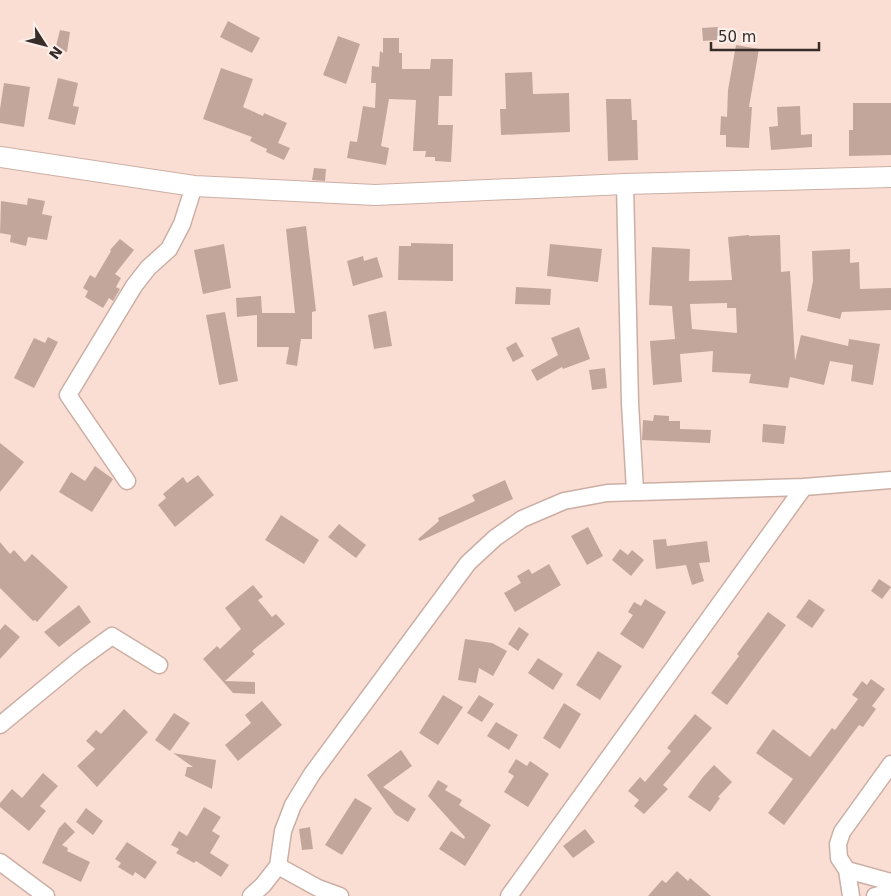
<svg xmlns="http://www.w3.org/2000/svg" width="891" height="896" font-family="'DejaVu Sans',sans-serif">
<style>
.building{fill:#c2a69c;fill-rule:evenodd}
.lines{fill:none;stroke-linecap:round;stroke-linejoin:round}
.minor-casing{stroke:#cbafa5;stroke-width:19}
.tertiary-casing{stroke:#cbafa5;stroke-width:22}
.minor{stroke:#fff;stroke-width:16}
.tertiary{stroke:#fff;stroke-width:20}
</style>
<rect width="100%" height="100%" fill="#fbded3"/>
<path class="building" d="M228,21L260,38L252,53L220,37Z
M718,27V40L703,41L702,28Z
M60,30L70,32L67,52L55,50Z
M338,36L360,44L346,84L323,75Z
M383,38H399V53H402V69H430L431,59H453L452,96H439L438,125H453L451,162L435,161V157H425L426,151H413L416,100L389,99L381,146L389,148L386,165L347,158L350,141L357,142L363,106L375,108L376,83H371L372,66L379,67L380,51L383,53Z
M736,45L759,49L749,107H752L749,148L726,147V135H720L721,116L727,117L728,90Z
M221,68L253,79L243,107L263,116L264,113L287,123L278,143L290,148L284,160L266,152L267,149L250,141L252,137L203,119Z
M532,72L533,94L569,93L570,132L501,135L500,109H506L505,73Z
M58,78L78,83L73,106L79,107L75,125L48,119Z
M4,83L30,87L24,127L0,123V109Z
M606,99H631L632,120H637L638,160L608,161Z
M853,103H891V155L849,156V130H853Z
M800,106L801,135L812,134V147L771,150L769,127L778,126L777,107Z
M314,168L326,169L325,181L312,180Z
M28,198L45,201L42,214L52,216L47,240L28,237L26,246L10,242L11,235L0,233L1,201L27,205Z
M306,226L316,311L312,312V339H301L297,366L286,364L289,347H257V315L237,317L236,298L261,296L262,313H295L286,229Z
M749,235V236L780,235L781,272L790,271L795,361L801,335L848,346L849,339L880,344L873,385L851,381L853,365L830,361L824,385L790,377L788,388L749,383L751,374L712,372L713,351L680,354L682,382L653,385L650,341L675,339L672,306L649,305L652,247L690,249L689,281L732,280L728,237ZM727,303V308H736L737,333L692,329L690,304Z
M120,239L134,250L115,274L121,278L116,287L120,289L113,301L109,298L103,308L85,297L88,291L83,288L90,275L95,278L111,251L110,250Z
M411,243L453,244V281L398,280L399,246H411Z
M224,244L231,288L203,294L194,250Z
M550,244L602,249L598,282L547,276Z
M850,249V263L859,262L860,289L891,288V310L842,312L840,319L807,311L813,281L812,251Z
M363,256L364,261L377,257L383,277L353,286L347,261Z
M516,287L551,289L550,305L515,304Z
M386,311L392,346L374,349L368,315Z
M225,312L238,381L219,385L206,315Z
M579,327L590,359L563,369L562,367L537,381L531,370L558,355L551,338Z
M48,337L58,342L34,388L14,378L34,338L45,343Z
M516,342L524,356L513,362L506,348Z
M605,368L607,388L592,390L589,370Z
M654,415L669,416V421H680V429L711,430L710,443L642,440L643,420L653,421Z
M763,424L786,426L784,444L762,442Z
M0,443L24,462L0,492Z
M95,466L113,479L92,512L59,492L71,472L85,481Z
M198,475L214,495L175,527L158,505L166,498L163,494L183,477L187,483Z
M505,480L513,499L420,541L418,539L439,521L438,518L475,501L472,495Z
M281,515L319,540L304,564L265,540Z
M339,524L366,545L356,558L328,537Z
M588,527L603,556L587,565L571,536Z
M666,539L667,546L707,541L710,562L699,563L704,581L692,585L686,565L656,569L653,540Z
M0,542L10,554L14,550L25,562L32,554L68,587L37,622L35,620L33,621L0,588Z
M620,549L628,555L632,550L644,560L631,576L612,560Z
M549,564L561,585L515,612L504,593L521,583L517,576L529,569L532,574Z
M879,579L891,587L882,599L871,591Z
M253,585L263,597L258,600L272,617L276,614L285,624L252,651L255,654L225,681L255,682V694L233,693L203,659L217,646L220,649L241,629L225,608Z
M645,599L666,612L643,649L620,634L633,615L628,612L634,602L641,606Z
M809,599L825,610L812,628L796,617Z
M79,605L91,622L59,647L44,632Z
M768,612L786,625L727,705L711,693L739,656L737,654Z
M5,624L20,637L0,659V630Z
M519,627L529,634L518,651L508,644Z
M465,639L492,643L507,651L493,676L479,668L476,683L458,680Z
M598,651L622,666L600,700L576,685Z
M538,658L563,674L553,690L528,673Z
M871,679L885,689L872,706L876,709L863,727L859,725L784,825L768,813L793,779L756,753L773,729L810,757L832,728L835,730L858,699L852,695L862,681L867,685Z
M443,695L463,707L438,745L419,733Z
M479,695L494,704L482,722L467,713Z
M262,701L282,725L238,761L225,745L251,723L245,715Z
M564,703L581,714L560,749L543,738Z
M124,709L148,732L97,787L77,766L95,749L86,741L96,730L101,734Z
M174,713L190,723L170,751L155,740Z
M695,714L712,728L663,785L668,789L644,814L634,806L639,800L628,791L640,777L645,782L671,751L667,748Z
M496,722L518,735L509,750L487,736Z
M401,750L412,766L383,787L416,809L408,822L395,814L367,775Z
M173,753L216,760L212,789L185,776L187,767H193Z
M516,759L527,766L530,761L549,774L528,807L504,792L514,776L508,772Z
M714,765L732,782L718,797L720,798L710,812L688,797L703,777Z
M43,773L58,786L40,806L46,811L29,831L0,807V803L12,789L22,798Z
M438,780L448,786L445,790L462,800L459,805L491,825L465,866L439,849L451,831L464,839L465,837L428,796Z
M355,798L372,808L342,855L325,845Z
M204,807L221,817L212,831L220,836L210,853L229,865L221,877L196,861L194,863L176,853L179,849L171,845L179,831L187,836Z
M86,808L103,821L93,835L76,822Z
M65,822L75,832L62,845L68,848L67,851L90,862L81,882L42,863L59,828Z
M310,827L313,849L302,850L299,829Z
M585,829L595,842L573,858L563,846Z
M127,842L157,862L145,879L135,872L133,876L118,867L121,863L115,859Z
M677,871L688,881L690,878L711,896H648L662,880L666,883Z"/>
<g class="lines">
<g class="minor-casing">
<path id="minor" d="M625,184L630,403L635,491
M127,481L68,395L134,286L148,268L169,249L182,224L194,186
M0,725L79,660L112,636L159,665
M0,862L46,896
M278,866L318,888L340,896
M847,870L891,882
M251,896L263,885L278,866L283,831L293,805L312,774L468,563L495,538L522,519L564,501L607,493L804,487L891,480
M509,896L804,487
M851,896L847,870L839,858L838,844L842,832L891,764
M875,896L891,892"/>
</g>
<g class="tertiary-casing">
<path id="tertiary" d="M0,157L194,186L375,195L625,184L891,177"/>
</g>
<use href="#minor" class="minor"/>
<use href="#tertiary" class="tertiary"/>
</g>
<g transform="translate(45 45) rotate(126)" stroke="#fbefeb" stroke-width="4" paint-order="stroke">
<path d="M0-4L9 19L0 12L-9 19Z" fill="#372c28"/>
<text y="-8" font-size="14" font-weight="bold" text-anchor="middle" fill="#372c28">N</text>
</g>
<path d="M711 42v8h108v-8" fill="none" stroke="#372c28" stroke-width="2.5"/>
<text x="718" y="42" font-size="15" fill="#372c28" stroke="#fbefeb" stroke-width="4" paint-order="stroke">50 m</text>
</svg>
